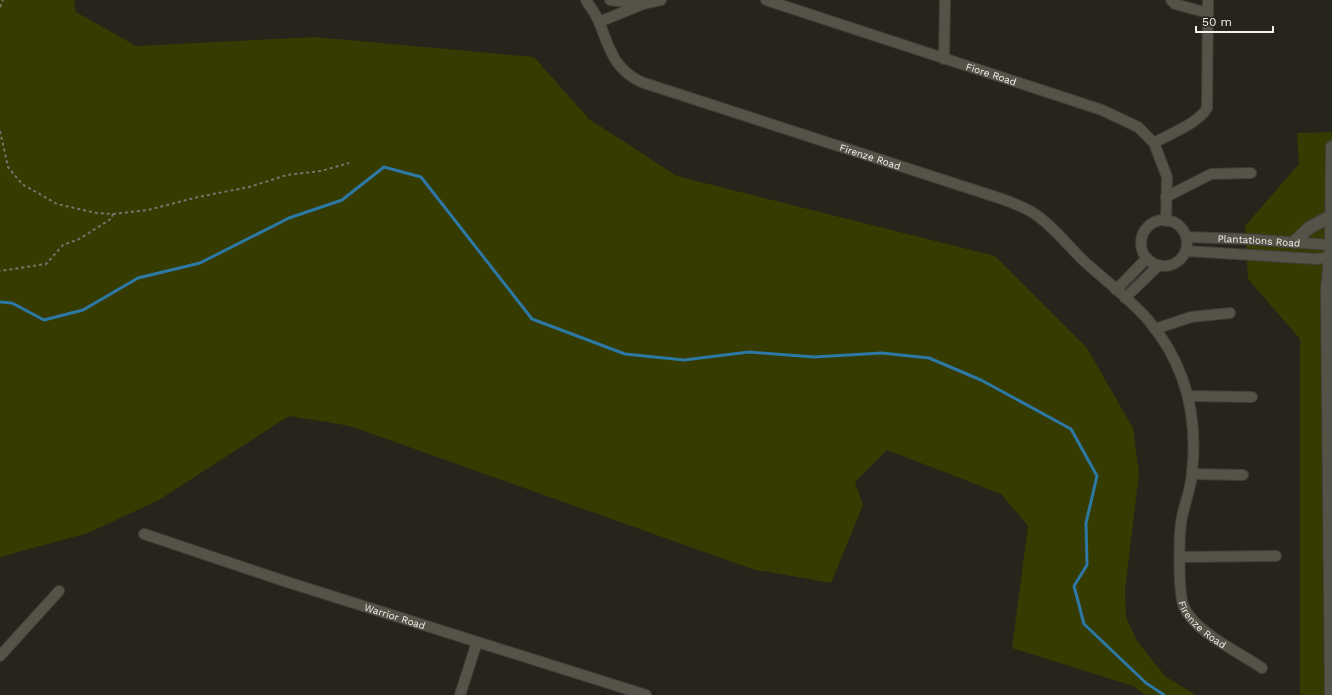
<svg xmlns="http://www.w3.org/2000/svg" width="1332" height="695" font-family="'Work Sans',sans-serif">
<style>
.green{fill:#363b01}
.lines{fill:none;stroke-linecap:round;stroke-linejoin:round}
.stream{stroke:#2d78a5;stroke-width:3}
.minor-casing{stroke:#413f39;stroke-width:12}
.tertiary-casing{stroke:#413f39;stroke-width:14}
.path{stroke:#76746c;stroke-width:2;stroke-dasharray:3 3;stroke-linecap:butt}
.minor{stroke:#555248;stroke-width:10}
.tertiary{stroke:#555248;stroke-width:12}
.labels{text-anchor:middle;stroke-width:3;stroke-linejoin:round;paint-order:stroke}
.street-label{font-size:10px;fill:#f4f2ec;stroke:#26241b}
</style>
<rect width="100%" height="100%" fill="#26241b"/>
<path class="green" d="M0,0H74L76,12L136,46L315,37L534,57L589,119L677,176L995,256L1087,348L1133,428L1139,473L1125,590L1126,617L1137,641L1166,677L1196,695H1145L1133,686L1012,648L1028,526L1001,494L887,450L855,482L863,505L831,583L752,569L350,426L289,416L159,500L88,533L0,557Z
M1332,132L1331,695H1300V339L1248,279L1245,226L1299,164L1297,133Z"/>
<g class="lines">
<path class="stream" d="M0,302L12,303L44,320L83,310L138,278L200,263L289,218L342,200L384,167L421,177L532,319L625,354L684,360L749,352L814,357L882,353L929,358L981,380L1071,429L1097,476L1086,523L1087,565L1074,586L1084,624L1146,683L1164,695"/>
<g class="minor-casing">
<g id="minor">
<path id="s1" d="M586,0C590,7 596,14 599,22C610,49 613,68 641,82L999,198C1011,202 1024,207 1035,214C1054,227 1068,246 1085,262C1106,281 1130,299 1149,321C1186,365 1198,418 1192,473C1191,491 1183,506 1181,523C1179,539 1178,594 1184,607C1196,633 1239,652 1262,668"/>
<path d="M610,0L643,4"/>
<path id="s2" d="M766,0L1102,110L1138,127L1154,143L1167,177L1166,221"/>
<path d="M1171,0L1175,4L1208,13"/>
<path d="M599,22L643,4L661,0"/>
<path d="M944,59L945,0"/>
<path d="M1154,143C1169,134 1199,123 1207,108L1208,0"/>
<path d="M1166,197L1211,174L1251,173"/>
<circle cx="1164" cy="243" r="23"/>
<path id="s3" d="M1186,237L1246,239L1331,245"/>
<path d="M1186,251L1317,259L1330,257"/>
<path d="M1116,290L1147,258"/>
<path d="M1125,298L1159,265"/>
<path d="M1155,329L1191,317L1230,313"/>
<path d="M1189,396L1252,397"/>
<path d="M1192,474L1243,475"/>
<path id="s4" d="M144,534L284,581L646,695"/>
<path d="M1181,557L1276,556"/>
<path d="M0,656L59,591"/>
<path d="M460,695L477,642"/>
</g>
</g>
<g class="tertiary-casing">
<path id="tertiary" d="M1294,242L1309,228L1331,216
M1331,695L1327,290L1331,245L1332,147"/>
</g>
<path class="path" d="M0,7L3,0
M0,131L8,167L22,184L57,204L96,213L113,214L111,219L79,239L63,245L46,264L0,271
M113,214L148,210L198,197L249,187L287,175L321,171L349,163"/>
<use href="#minor" class="minor"/>
<use href="#tertiary" class="tertiary"/>
</g>
<g class="labels">
<g class="street-label">
<text dy="4" stroke="none"><textPath href="#s2" startOffset="237">Fiore Road</textPath></text>
<text dy="4" stroke="none"><textPath href="#s1" startOffset="342">Firenze Road</textPath></text>
<text dy="4" stroke="none"><textPath href="#s3" startOffset="73">Plantations Road</textPath></text>
<text dy="4" stroke="none"><textPath href="#s4" startOffset="264">Warrior Road</textPath></text>
<text dy="4" stroke="none"><textPath href="#s1" startOffset="997">Firenze Road</textPath></text>
</g>
</g>
<path d="M1196 26v6h77v-6" fill="none" stroke="#f4f2ec" stroke-width="2"/>
<text x="1202" y="26" font-size="12" fill="#f4f2ec" stroke="#26241b" stroke-width="3" paint-order="stroke">50 m</text>
</svg>
